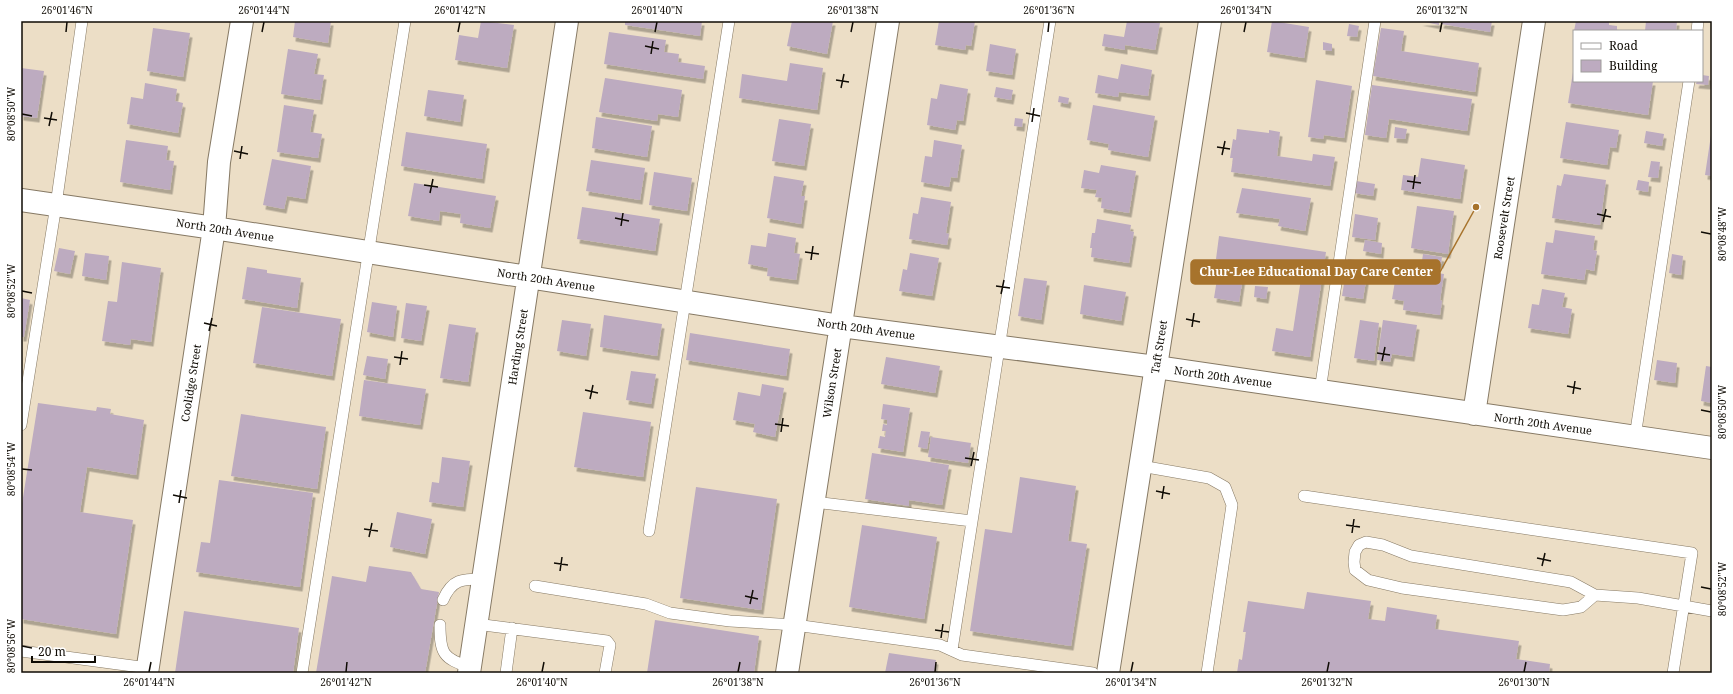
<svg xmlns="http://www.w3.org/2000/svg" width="1733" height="694" font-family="'Noto Serif',serif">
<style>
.building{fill:#bdabc0;filter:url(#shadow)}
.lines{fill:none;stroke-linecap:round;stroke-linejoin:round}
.lane-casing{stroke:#867964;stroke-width:12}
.street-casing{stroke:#867964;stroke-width:24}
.secondary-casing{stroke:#867964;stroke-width:24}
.lane{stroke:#fff;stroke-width:11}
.street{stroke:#fff;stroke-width:22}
.secondary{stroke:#fff;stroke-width:22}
.ticks{fill:none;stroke:#0f0b04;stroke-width:1.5}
.labels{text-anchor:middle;stroke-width:3.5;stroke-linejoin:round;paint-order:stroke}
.street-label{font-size:11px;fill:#0f0b04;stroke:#fff}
.leader{fill:none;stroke:#a7732c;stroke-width:1.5}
.callout-dot{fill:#a7732c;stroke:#fff;stroke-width:1.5}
.callout{fill:#a7732c;stroke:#a7732c;stroke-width:1.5}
.callout-label{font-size:12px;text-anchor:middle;font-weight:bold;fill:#fff}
.neatline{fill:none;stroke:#0f0b04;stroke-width:1.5}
.ticks-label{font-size:10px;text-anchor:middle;fill:#0f0b04}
</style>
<defs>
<filter id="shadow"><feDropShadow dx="2.5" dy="4.5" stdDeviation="0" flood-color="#0004"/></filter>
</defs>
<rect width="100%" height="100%" fill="#ecdec6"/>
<path class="building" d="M295,21H331L328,43L293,37Z
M481,21L514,25L507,68L455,60L459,35L478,38Z
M625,21H702L700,36L625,25Z
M792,21H833L827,54L787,46Z
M939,21H975L971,46L966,45L965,50L935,45Z
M1127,21H1145L1160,23L1155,50L1125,45V50L1102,46L1104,34L1124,37Z
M1272,21L1309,27L1304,58L1267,52Z
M1420,21H1439V25Z
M1442,21H1492L1490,32L1441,24Z
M1576,21H1609V25L1617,26V31H1574Z
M1646,21H1677L1676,31H1645Z
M1349,24L1359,26L1357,37L1347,36Z
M153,28L190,33L183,77L147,71Z
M1381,28L1404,31L1401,51L1479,63L1475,92L1373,76Z
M609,32L666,40L664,52L679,54L678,62L705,66L703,79L604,64Z
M1323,42L1332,44V51L1323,50Z
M990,44L1016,49L1012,75L986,71Z
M288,49L318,54L314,74L324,75L320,100L281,94Z
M790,63L823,68L817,110L739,98L742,74L787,81Z
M1121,64L1152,70L1148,96L1119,92L1118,97L1095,93L1098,75L1118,79Z
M21,68L44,71L37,118L21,116Z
M1573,72L1574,81H1653L1648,115L1568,103Z
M1702,75L1709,76L1708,85L1696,84L1697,81H1702Z
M605,78L682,90L678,117L658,114L657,121L599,112Z
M1316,80L1352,86L1344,138L1324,135L1323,139L1308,137Z
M145,83L177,89L175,101L183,103L178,133L127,124L131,97L143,99Z
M940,84L968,89L963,121L957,120L955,130L927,125L931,98L937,99Z
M1372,85L1472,99L1467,131L1389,119L1386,138L1365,135Z
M996,87L1013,90L1011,100L994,97Z
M428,90L464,95L460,122L424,116Z
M1059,96L1069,98L1068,104L1058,102Z
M284,105L314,110L310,132L322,134L318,158L277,152Z
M1093,105L1155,116L1148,157L1108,150L1109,144L1087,140Z
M596,117L652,126L647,157L592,148Z
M1015,118L1023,119L1022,127L1014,126Z
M779,119L811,124L804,166L772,161Z
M1566,122L1619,130L1616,148L1610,147L1607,165L1560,158Z
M1395,127L1407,129L1405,139L1394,138Z
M1237,129L1269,133V130L1280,132L1277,156L1312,161L1313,154L1335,157L1330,186L1231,172L1233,158H1230L1233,139L1236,140Z
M1646,131L1664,134L1662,146L1644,143Z
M406,132L487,144L482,179L401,166Z
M1711,135H1712V176L1705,175Z
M126,140L168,146L166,160L174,161L170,190L120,182Z
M934,140L962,145L957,178L951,177L949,187L921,182L925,156L932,157Z
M1421,158L1465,165L1460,199L1401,190L1403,175L1418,177Z
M272,159L311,166L305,199L287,196L284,209L263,205Z
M591,160L645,168L640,200L586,191Z
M1651,161L1660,162L1658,178L1648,177Z
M1101,165L1136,171L1129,213L1101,208L1102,198L1095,197L1097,190L1081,188L1084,170L1099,173Z
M654,172L692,178L687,211L649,205Z
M1564,174L1606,180L1600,225L1552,218L1557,185L1561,186Z
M774,176L804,181L801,196H805L801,224L767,218Z
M1638,180L1649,182L1648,192L1636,190Z
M1356,181L1375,184L1373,196L1354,193Z
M414,183L496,196L490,228L460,223L461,214L440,211L439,221L408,216Z
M1242,188L1311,198L1305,231L1278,226L1280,219L1236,213Z
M921,197L951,202L946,233L949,234L947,245L909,239L913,213L918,214Z
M1417,206L1454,211L1448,254L1411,248Z
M582,207L660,219L655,251L577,239Z
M1355,214L1378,218L1375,240L1352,237Z
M1097,219L1131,225L1130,231L1134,232L1129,263L1091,257L1092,248H1090L1092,233H1095Z
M1555,230L1595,236L1593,250L1597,251L1594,271L1586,269L1584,280L1541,274L1546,242L1553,243Z
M768,233L796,238L794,253L800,254L796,280L767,276L768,268L748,264L751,245L766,247Z
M1219,236L1326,252L1310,357L1272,351L1276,328L1293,331L1302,272L1245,264L1239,302L1214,298L1220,260L1216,259Z
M1365,240L1382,243L1381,254L1363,251Z
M59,248L75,251L70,274L54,271Z
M85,253L109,256L106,280L82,276Z
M910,253L939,258L932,296L899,291L903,269L907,270Z
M1423,254L1442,257L1441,264L1422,261Z
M1672,254L1683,256L1681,275L1669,273Z
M1348,259L1369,262L1363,299L1342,296Z
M122,262L161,268L151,342L131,339L130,345L102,341L108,301L117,302Z
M247,267L267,270V273L301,278L297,308L242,299Z
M1409,269L1444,274L1440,300L1442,301L1440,315L1403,310L1404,301L1392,299L1395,281L1404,283L1405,280L1407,281Z
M1024,278L1047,281L1041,320L1018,316Z
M1084,285L1126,292L1121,321L1080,314Z
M1255,286L1268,287L1266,299L1254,297Z
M1542,289L1565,293L1562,307L1572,309L1568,334L1528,328L1532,304L1539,305Z
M21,298L30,300L24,337H21Z
M372,302L397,306L393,337L367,332Z
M406,303L427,306L421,341L401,338Z
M262,307L341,319L332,376L253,363Z
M604,315L662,324L657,356L600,347Z
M562,320L591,324L586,356L557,351Z
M1360,320L1379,323L1374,361L1354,358Z
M1383,320L1417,325L1412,357L1392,354L1390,362L1377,360Z
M449,324L476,328L468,382L440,378Z
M690,333L790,349L786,376L686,360Z
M367,356L388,359L385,379L363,375Z
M886,357L940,366L935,393L881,384Z
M1657,360L1677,363L1675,383L1654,380Z
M1706,366L1712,367V403L1701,401Z
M631,371L656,374L651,404L626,400Z
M364,380L426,389L420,425L359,416Z
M762,384L784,388L775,437L753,432L755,424L733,420L738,392L760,396Z
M38,403L96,411L97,407L111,409L110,414L144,420L136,475L87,467L80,512L133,520L116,634L21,619V510Z
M883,404L910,408L903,452L878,448L880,436L885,437L886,431H882L883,424L887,425V420L881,419Z
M583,412L651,422L643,477L574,467Z
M241,414L326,427L317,489L231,476Z
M921,431L930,432L927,449L918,447Z
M931,437L971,443L968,463L928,457Z
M872,453L949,465L942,505L909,500V506L865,499Z
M442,457L470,461L463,507L429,502L432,482L439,483Z
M1020,477L1076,486L1068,541L1087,544L1071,646L970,631L985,529L1012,533Z
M219,480L313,493L300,587L196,572L201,542L210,543Z
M696,487L777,499L761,610L680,598Z
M397,512L432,519L425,554L390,547Z
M862,525L937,537L924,619L849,607Z
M369,566L411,572L421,589L439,592L425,673H316L332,576L366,582Z
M1307,592L1371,601L1368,619L1385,621L1387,607L1437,615L1435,629L1519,641L1516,659L1550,664L1549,673H1237L1239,659L1242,660L1246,632H1243L1248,601L1304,609Z
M184,611L299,628L293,673H175Z
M655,620L759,636L754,673H647Z
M889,653L936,660L934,673H885Z"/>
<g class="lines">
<g class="lane-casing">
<path id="lane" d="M1697,31L1698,21
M1320,391L1375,21
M21,425L56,205L82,21
M1635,437L1689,81
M1141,466L1209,478L1225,487L1232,505L1207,673
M1304,496L1692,553L1673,673
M814,502L972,521
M649,531L729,21
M535,586L646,604L670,613L730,621L795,625L940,645L962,655L1093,673
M1595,595L1581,607L1563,610L1402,588L1368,580L1355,570L1354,562L1355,552L1359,545L1366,542L1383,545L1411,556L1571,582L1595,595L1638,598L1712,611
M443,600C452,579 462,579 483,579
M476,624L607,641L610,645L605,673
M440,625C440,653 443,659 470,667
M952,650L1050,21
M21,651L148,668
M302,673L405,21
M506,673L512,628"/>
</g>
<g class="street-casing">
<path id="street" d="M21,200L214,228L841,326L1156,367L1712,448
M1474,414L1534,21
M147,673L214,228L219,162L242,21
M469,673L567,21
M787,673L888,21"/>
</g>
<g class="secondary-casing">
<path id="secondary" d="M1108,673L1210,21"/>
</g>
<use href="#lane" class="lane"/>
<use href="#street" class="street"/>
<use href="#secondary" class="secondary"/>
</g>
<path class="ticks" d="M66,32L67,22M262,32L264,22M458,32L460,22M655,32L657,22M851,32L853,22M1048,32L1049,22M1244,32L1246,22M1440,32L1442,22M645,46L659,49M651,54L653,41M836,80L849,82M841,88L844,74M1026,113L1040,116M22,114L32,116M44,118L57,120M1032,122L1034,108M49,126L52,112M1217,147L1230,149M234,151L248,154M1222,155L1225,141M240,159L242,146M1407,181L1421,183M424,185L438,187M1413,189L1415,175M430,193L433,179M1597,214L1611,217M615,218L629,221M1603,222L1606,209M621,226L623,213M1701,232L1711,234M805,252L819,254M811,260L813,246M996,286L1010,288M22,291L32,293M1001,294L1004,280M1186,319L1200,322M204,323L217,326M1192,327L1194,313M209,331L212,318M1377,353L1390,355M394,357L408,359M1382,361L1385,347M400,365L402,351M1567,386L1581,389M585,390L598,393M1573,394L1575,381M590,399L593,385M1701,410L1711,412M775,424L789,426M781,432L783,418M965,458L979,460M971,466L974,452M22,469L32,470M1156,491L1170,494M173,495L187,498M1162,499L1164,486M179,503L181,490M1346,525L1360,527M364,529L378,531M1352,533L1354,519M369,537L372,523M1537,558L1551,561M554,563L568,565M1542,566L1545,553M560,571L562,557M1701,587L1711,589M745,596L758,599M750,604L753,590M935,630L949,632M941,638L943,624M22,646L32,648M149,672L151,662M346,672L347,662M542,672L544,662M738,672L740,662M935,672L936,662M1131,672L1133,662M1327,672L1329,662M1524,672L1526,662"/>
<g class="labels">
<g class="street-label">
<text transform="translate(1504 218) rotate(-81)" y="4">Roosevelt Street</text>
<text transform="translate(225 230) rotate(9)" y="4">North 20th Avenue</text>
<text transform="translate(546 280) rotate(9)" y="4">North 20th Avenue</text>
<text transform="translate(866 329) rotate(8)" y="4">North 20th Avenue</text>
<text transform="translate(518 347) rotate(-81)" y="4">Harding Street</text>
<text transform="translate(1159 347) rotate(-81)" y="4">Taft Street</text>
<text transform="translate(1223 377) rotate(8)" y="4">North 20th Avenue</text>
<text transform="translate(191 383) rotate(-81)" y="4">Coolidge Street</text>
<text transform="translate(832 383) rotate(-81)" y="4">Wilson Street</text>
<text transform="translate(1543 424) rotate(8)" y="4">North 20th Avenue</text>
</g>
</g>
<path class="leader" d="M1476 207L1440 272"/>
<circle class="callout-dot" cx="1476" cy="207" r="4"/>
<rect class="callout" x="1191" y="260" width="249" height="24" rx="4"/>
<g class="callout-label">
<text x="1316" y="276">Chur-Lee Educational Day Care Center</text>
</g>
<rect width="1733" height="694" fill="none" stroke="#ffffff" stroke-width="44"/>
<rect x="1573" y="30" width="130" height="52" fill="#ffffff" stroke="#9f9d9b"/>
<rect x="1581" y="43" width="20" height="6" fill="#ffffff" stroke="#9f9d9b"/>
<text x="1609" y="50" font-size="12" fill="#0f0b04">Road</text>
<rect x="1581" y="60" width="20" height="12" fill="#bdabc0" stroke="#9f9d9b"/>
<text x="1609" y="70" font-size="12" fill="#0f0b04">Building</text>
<path d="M32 656v6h63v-6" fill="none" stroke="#0f0b04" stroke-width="2"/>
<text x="38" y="656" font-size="12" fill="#0f0b04" stroke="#ffffff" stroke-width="3" paint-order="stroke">20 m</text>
<rect x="22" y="22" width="1689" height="650" class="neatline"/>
<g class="ticks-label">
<text x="67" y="14">26°01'46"N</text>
<text x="264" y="14">26°01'44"N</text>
<text x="460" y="14">26°01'42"N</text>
<text x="657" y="14">26°01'40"N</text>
<text x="853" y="14">26°01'38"N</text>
<text x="1049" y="14">26°01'36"N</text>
<text x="1246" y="14">26°01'34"N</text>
<text x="1442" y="14">26°01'32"N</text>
<text transform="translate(11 114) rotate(-90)" y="4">80°08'50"W</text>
<text transform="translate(1722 234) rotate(-90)" y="4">80°08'48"W</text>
<text transform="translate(11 291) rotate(-90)" y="4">80°08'52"W</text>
<text transform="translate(1722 412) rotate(-90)" y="4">80°08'50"W</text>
<text transform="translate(11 469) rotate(-90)" y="4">80°08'54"W</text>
<text transform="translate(1722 589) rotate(-90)" y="4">80°08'52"W</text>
<text transform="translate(11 646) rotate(-90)" y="4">80°08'56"W</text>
<text x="149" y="686">26°01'44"N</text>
<text x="346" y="686">26°01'42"N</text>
<text x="542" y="686">26°01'40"N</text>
<text x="738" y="686">26°01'38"N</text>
<text x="935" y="686">26°01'36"N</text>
<text x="1131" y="686">26°01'34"N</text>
<text x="1327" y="686">26°01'32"N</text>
<text x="1524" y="686">26°01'30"N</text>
</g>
</svg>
